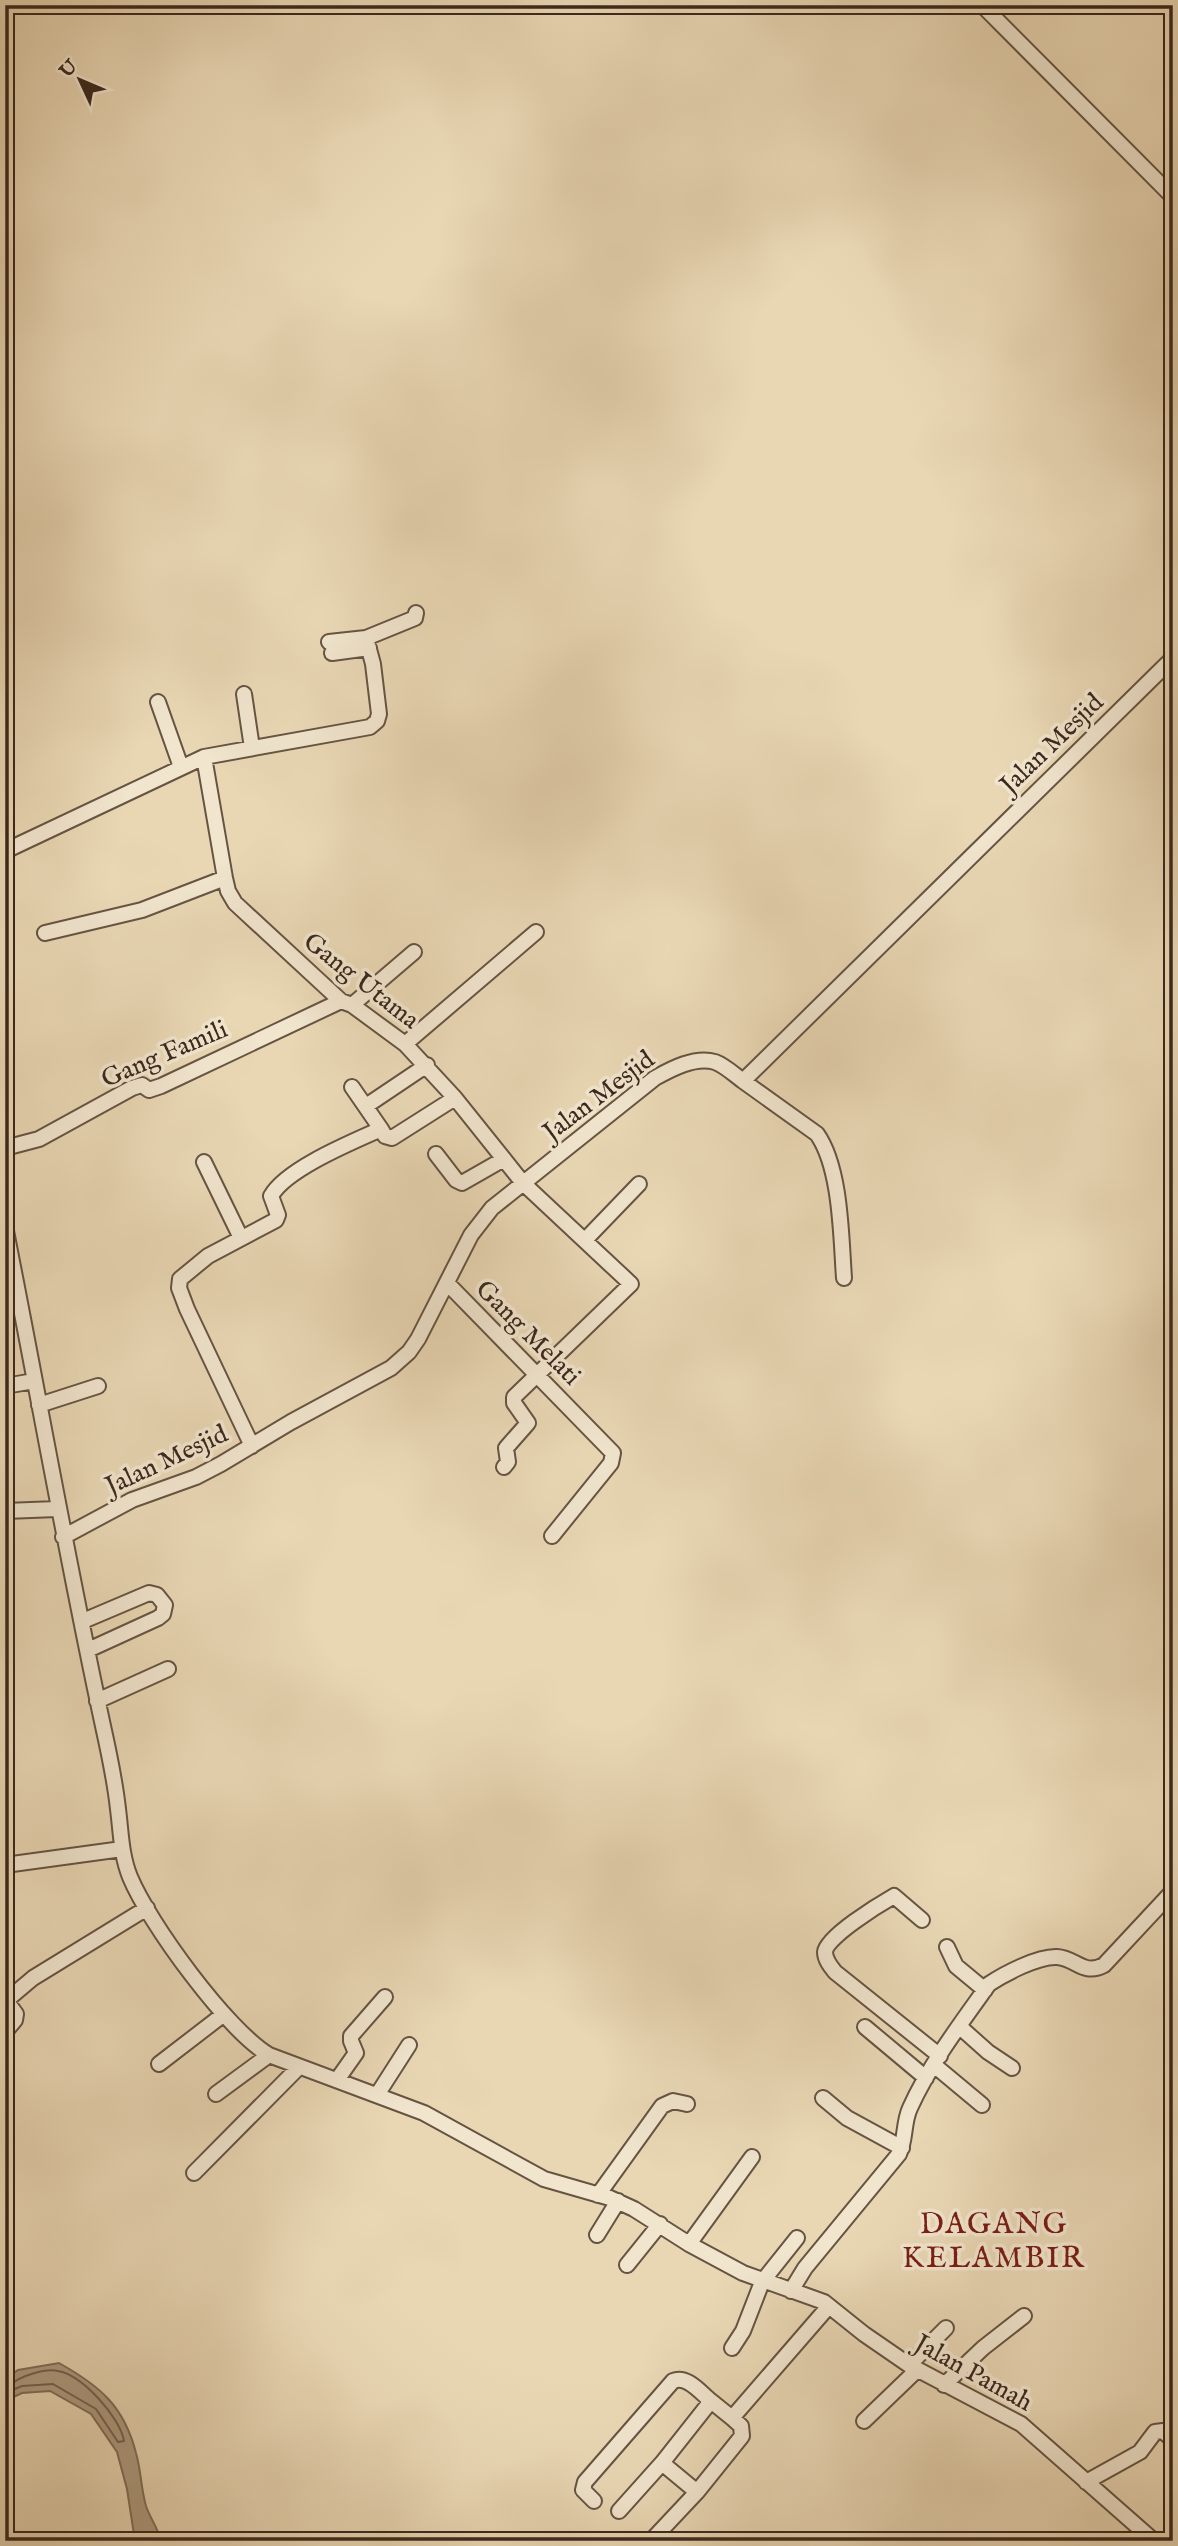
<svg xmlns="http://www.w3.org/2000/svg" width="1178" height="2546" font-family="'IM FELL English',serif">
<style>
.water{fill:#ae9c81;stroke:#806e59;stroke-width:2}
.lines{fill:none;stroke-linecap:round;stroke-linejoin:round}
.shore{stroke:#74624f;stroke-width:2}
.minor-casing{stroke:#665443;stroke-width:18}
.minor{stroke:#f1e5ce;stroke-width:14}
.labels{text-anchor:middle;stroke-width:7;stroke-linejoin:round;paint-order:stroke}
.street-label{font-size:26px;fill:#3a281d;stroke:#f1e5ce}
.quarter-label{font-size:30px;letter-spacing:2px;fill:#7a1f14;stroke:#f1e5ce}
</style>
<rect width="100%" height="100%" fill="#e9d7b4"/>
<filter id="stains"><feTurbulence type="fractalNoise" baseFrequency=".00286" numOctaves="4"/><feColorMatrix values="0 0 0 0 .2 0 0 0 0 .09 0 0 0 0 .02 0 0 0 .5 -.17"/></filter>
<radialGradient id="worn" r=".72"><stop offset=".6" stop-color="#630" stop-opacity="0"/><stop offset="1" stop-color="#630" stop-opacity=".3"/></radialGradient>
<path class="water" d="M59,2363C100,2386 124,2406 136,2453C141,2470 141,2489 146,2506C150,2518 158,2528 161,2541H135L127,2489L117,2452L91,2414L50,2391L22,2393L5,2401V2379L18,2370Z"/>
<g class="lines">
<path class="shore" d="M5,2384L11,2385C19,2376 46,2368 58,2371C82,2375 120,2417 124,2441L118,2442L96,2409L53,2384L22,2386L5,2393"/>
<g class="minor-casing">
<path id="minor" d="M982,5L1173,197
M329,642L366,638L415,618L416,613
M332,653L369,648
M244,694L252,748
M158,702L181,767
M204,757L225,878L228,891L235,903L341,1001L352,1005L405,1044L455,1098L523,1183L631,1284L514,1397V1403L528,1423L506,1448L508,1462L504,1467
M5,851L204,757L370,727L377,721L379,714L373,664L366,638
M45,933L142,910L225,878
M352,1005L414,952
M405,1044L536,932
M743,1081L817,1134C841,1168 841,1237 844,1278
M366,1106L427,1065
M381,1129L385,1136L392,1138L455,1098
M5,1148L39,1139L132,1088L142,1085L149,1090L161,1086L341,1001
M436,1154L456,1180L462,1183L504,1159
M204,1162L241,1238
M5,1226C38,1392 67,1560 103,1726C109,1753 115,1781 118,1809C121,1832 121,1855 130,1877C149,1923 227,2030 269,2055L424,2113L544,2179L610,2198L634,2209L689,2244L743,2273L824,2302L864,2334L909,2365L1021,2424L1154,2541
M586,1239L639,1184
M448,1284L613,1453L611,1463L552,1536
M5,1386L34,1381
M39,1405L98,1386
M252,1446L187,1309L179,1288L180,1279L208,1256L276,1220L278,1215L271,1196C286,1169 352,1142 381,1129L352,1087
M5,1511L57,1509
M63,1537L132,1500L196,1477L221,1464L291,1422L391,1368L409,1352L418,1339L471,1235L492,1208L655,1078C671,1069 695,1056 715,1062C724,1065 735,1075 743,1081L1173,658
M83,1621L149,1593L157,1595L165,1605L163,1614L158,1618L88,1650
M97,1701L168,1669
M5,1865L122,1849
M922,1920L894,1896C880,1904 826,1937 825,1952C825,1960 831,1967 835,1972L940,2056
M947,1947L956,1966L985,1990
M5,1999L16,2014L15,2020L5,2032
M7,2000L33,1978L147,1908
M865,2027L926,2078
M960,2027L988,2052L1012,2068
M159,2064L224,2014
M934,2065L982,2105
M337,2080L356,2053L351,2041V2036L385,1997
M216,2094L269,2055
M377,2095L409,2045
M823,2098L847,2118L902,2148
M194,2173L299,2067
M598,2195L662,2106L673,2101L687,2104
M597,2235L618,2201
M689,2244L752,2157
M627,2265L660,2224
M791,2291L805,2268L899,2154C906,2140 903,2123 910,2108C930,2064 961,2023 989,1984C1004,1974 1038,1956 1057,1957C1076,1958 1083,1976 1104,1965L1173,1891
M732,2348L743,2331L762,2282L797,2238
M909,2365L946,2328
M944,2385L983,2348L1024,2316
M864,2421L917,2370
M662,2463L697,2492
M1086,2482L1140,2452L1155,2432L1163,2431L1173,2440
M594,2501L583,2490L585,2482L673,2381C687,2375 700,2392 711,2401
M619,2511L662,2463L711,2401L732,2418L829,2306
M651,2541L697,2492L742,2436L741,2426L732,2418"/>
</g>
<use href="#minor" class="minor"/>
</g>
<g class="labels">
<g class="street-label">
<text transform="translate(1051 743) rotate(-44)" y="9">Jalan Mesjid</text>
<text transform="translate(362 980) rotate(38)" y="9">Gang Utama</text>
<text transform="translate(164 1053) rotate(-23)" y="9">Gang Famili</text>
<text transform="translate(598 1095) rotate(-37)" y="9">Jalan Mesjid</text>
<text transform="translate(529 1332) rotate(45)" y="9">Gang Melati</text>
<text transform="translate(166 1459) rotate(-25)" y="9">Jalan Mesjid</text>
<text transform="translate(974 2372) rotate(29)" y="9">Jalan Pamah</text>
</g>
<g class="quarter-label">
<text x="994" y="2233">DAGANG<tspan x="994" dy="34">KELAMBIR</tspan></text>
</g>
</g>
<rect width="1178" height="2546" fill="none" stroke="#e9d7b4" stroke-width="28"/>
<rect x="7" y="7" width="1164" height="2532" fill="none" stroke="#3a281d" stroke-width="3.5"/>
<rect x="14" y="14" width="1150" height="2518" fill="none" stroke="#3a281d" stroke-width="2"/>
<g transform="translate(80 80) rotate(314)" stroke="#f1e5ce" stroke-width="5" paint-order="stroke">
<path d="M0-5L12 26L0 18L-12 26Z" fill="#3a281d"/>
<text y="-10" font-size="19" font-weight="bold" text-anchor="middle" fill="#3a281d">U</text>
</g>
<rect width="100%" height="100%" filter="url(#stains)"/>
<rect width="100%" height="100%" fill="url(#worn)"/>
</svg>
